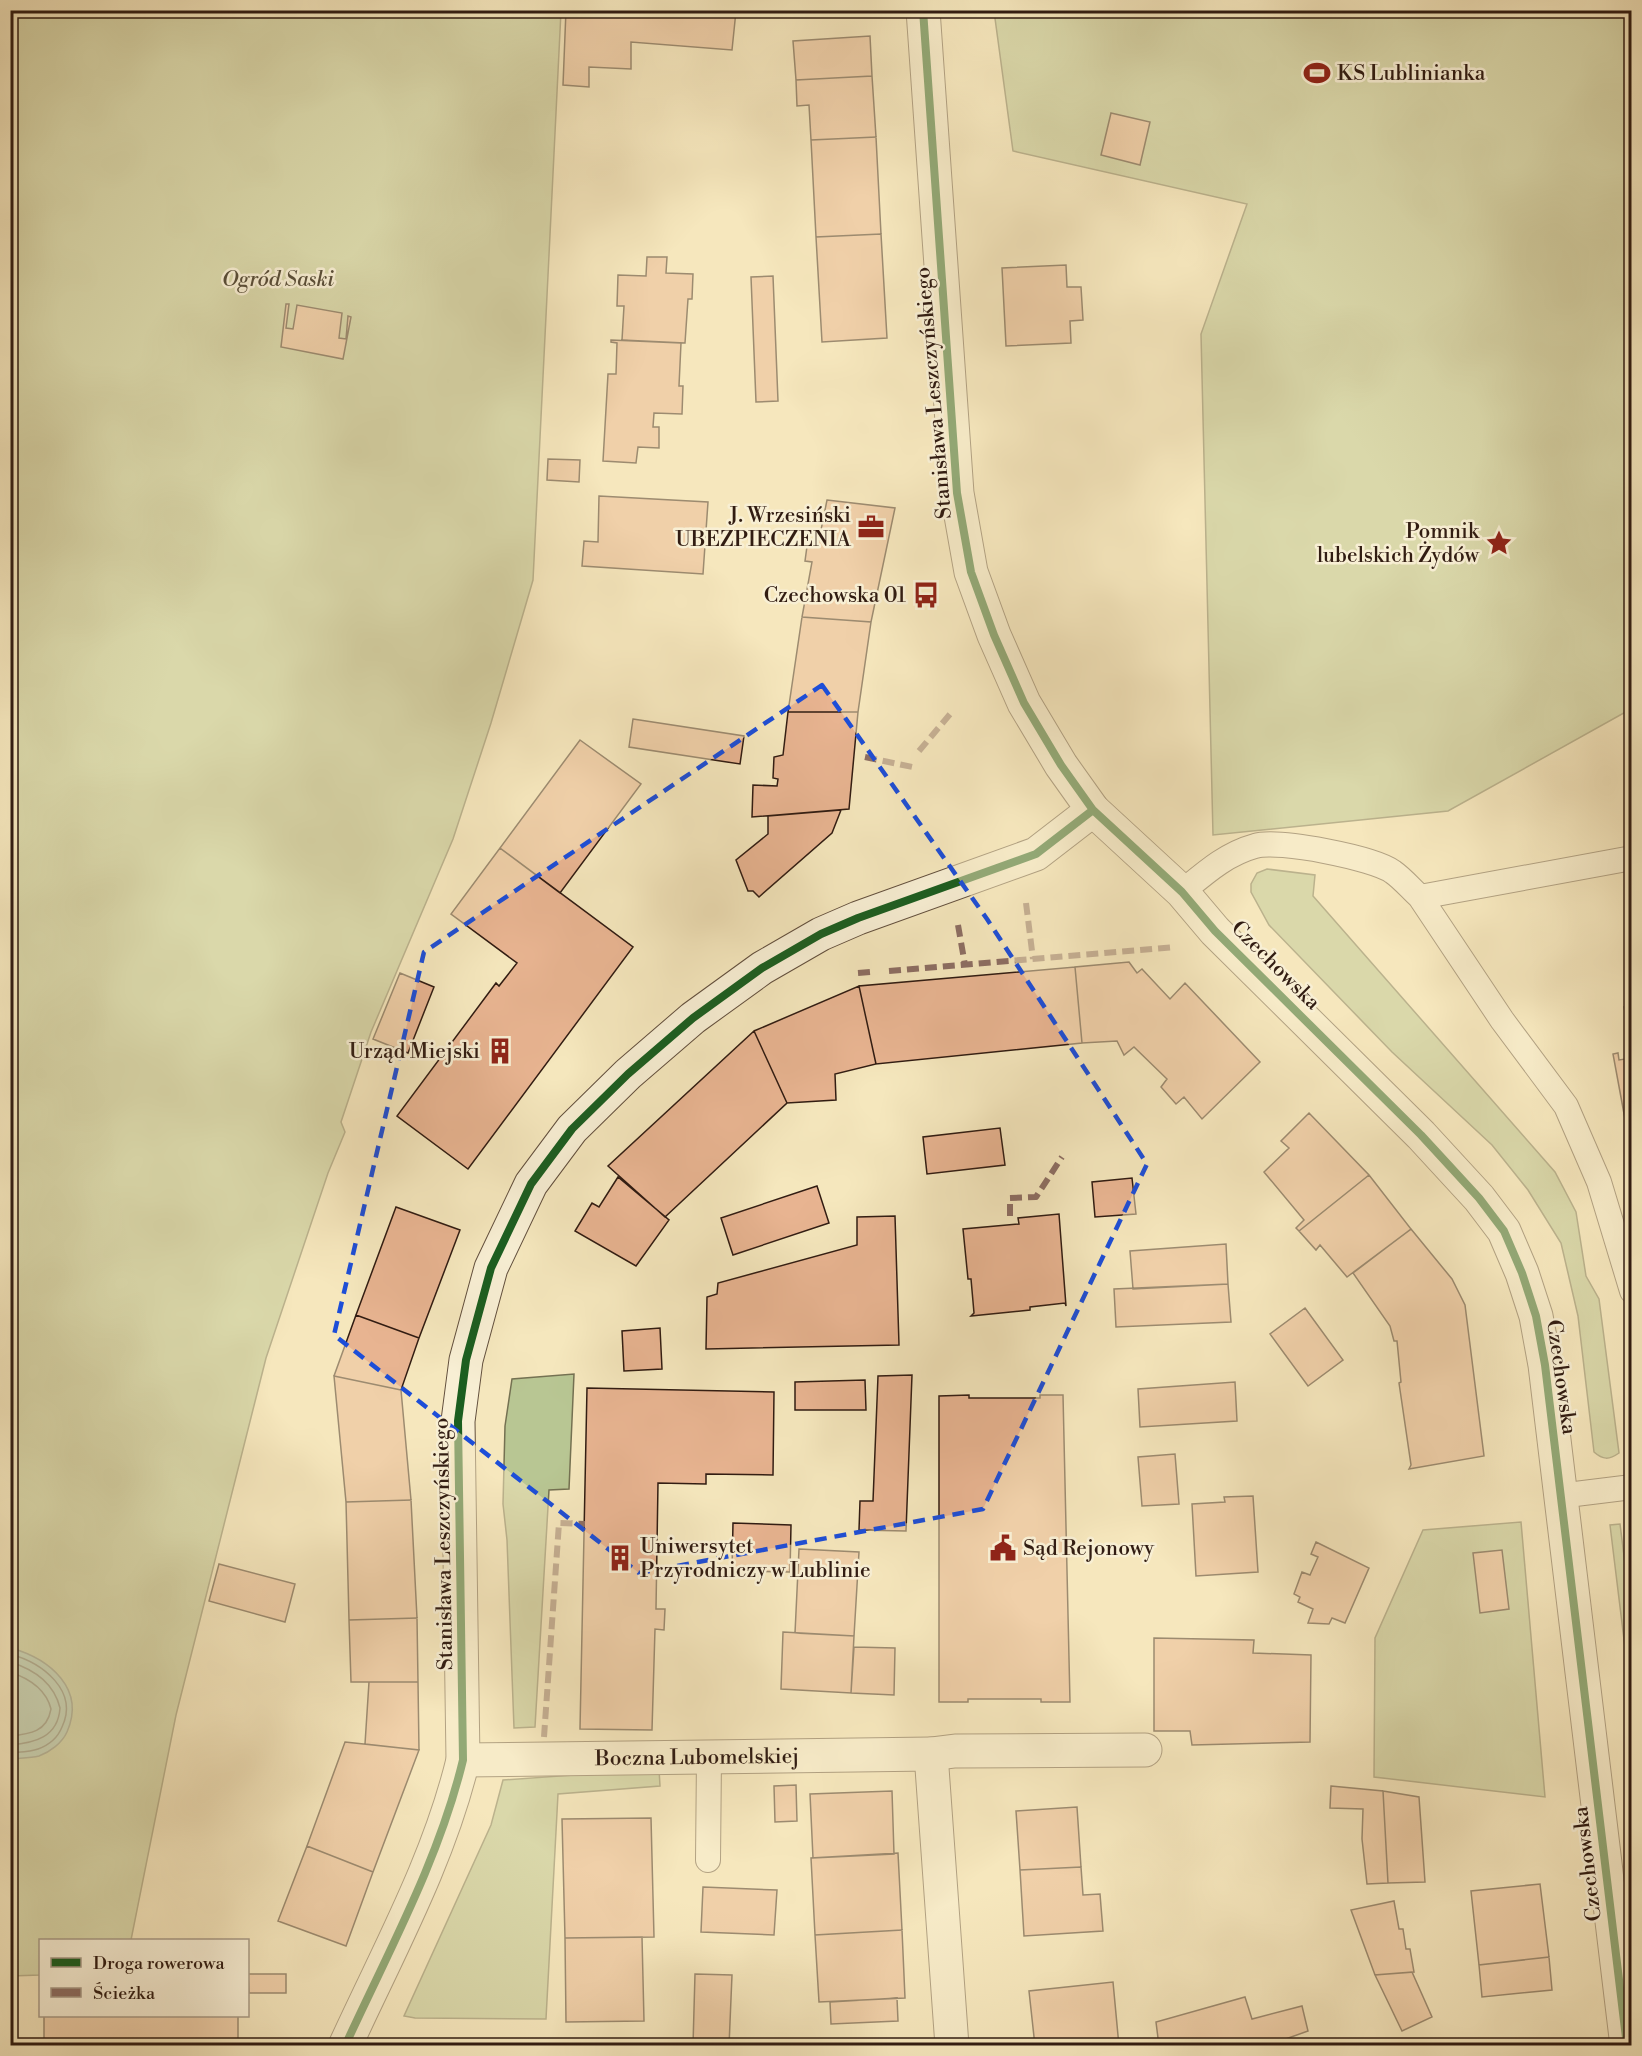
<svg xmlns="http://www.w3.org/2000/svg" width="1642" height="2056" font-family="'Libre Bodoni',serif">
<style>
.green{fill:#b8c693;stroke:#747152;stroke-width:1.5}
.water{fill:#9cc0ae;stroke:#717e70;stroke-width:1.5}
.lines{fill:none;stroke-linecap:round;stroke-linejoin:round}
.shore{stroke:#666e60;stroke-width:1.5}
.building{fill:#e8b491;stroke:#311c12;stroke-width:1.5}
.lane-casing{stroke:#624f3d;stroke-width:26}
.street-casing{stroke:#624f3d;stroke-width:35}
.lane{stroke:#f8efd4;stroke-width:24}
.street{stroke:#f8efd4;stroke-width:33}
.quiet{stroke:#8d6e63;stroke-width:6;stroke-dasharray:12 6;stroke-linecap:butt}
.cycleway-casing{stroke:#f8efd4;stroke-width:11}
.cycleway{stroke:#1b5e20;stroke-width:8}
.marked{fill:none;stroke:#1d4ed8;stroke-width:4.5;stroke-dasharray:12 8;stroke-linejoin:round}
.labels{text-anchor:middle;stroke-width:5;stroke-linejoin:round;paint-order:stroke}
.poi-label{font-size:21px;fill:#311c12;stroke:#f8efd4;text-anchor:end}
.park-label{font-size:21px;font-style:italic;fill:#5a4f39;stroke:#f8efd4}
.street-label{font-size:21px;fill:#311c12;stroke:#f8efd4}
</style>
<rect width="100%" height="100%" fill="#f5e7bd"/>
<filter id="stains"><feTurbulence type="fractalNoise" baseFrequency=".00333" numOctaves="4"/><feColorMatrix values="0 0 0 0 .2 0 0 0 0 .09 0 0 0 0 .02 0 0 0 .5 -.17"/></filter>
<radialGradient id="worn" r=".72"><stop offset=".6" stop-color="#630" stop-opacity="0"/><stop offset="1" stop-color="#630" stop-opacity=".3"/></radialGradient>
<path class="green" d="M10,11H561L533,580L491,723L453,839L371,1032L341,1122L345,1132L328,1173L266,1358L176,1715L131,1940H40V1975L11,1976Z
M994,11H1631V709L1448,811L1213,835L1201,334L1247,204L1013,151Z
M1267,869L1315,875L1313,896L1555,1172L1576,1212L1586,1276L1599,1299L1619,1453C1609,1460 1603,1460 1594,1452L1578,1316L1561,1243L1528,1190L1492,1145L1392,1052L1269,925L1251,892V884L1257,873Z
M574,1374L569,1489L549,1490L535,1727L514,1728L507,1540L503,1504L505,1426L512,1379Z
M1521,1522L1545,1797L1374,1777L1375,1638L1423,1530Z
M1620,1524L1631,1612V1697L1610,1525Z
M659,1769L660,1786L558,1794L546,2019L415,2018L404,2016L491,1825L503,1780Z"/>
<path class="water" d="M11,1648C50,1659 86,1689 67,1732C62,1743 50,1752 39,1756C30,1758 20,1758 11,1759Z"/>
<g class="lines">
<path class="shore" d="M10,1654C43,1663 79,1691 62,1727C58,1737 49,1745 38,1749C30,1752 19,1752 10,1753
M10,1662C33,1669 54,1683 60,1708C58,1737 35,1743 10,1745
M10,1672C28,1678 46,1689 51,1709C47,1732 30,1734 10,1736"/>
</g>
<path class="building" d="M566,10L736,11L732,50L631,42V69L589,67V87L563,85Z
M870,36L872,76L796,80L793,41Z
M872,76L876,137L811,140L809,105L797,106L796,80Z
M1111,113L1150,122L1140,165L1101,155Z
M876,137L881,234L816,237L811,140Z
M881,234L887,338L822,342L816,237Z
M647,257H667L666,273L693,274L692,299H688L685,343L622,340L624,306H617L618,275L646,276Z
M1066,265L1067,287H1081L1083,320L1070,321L1071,343L1006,346L1002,268Z
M773,276L778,401L756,402L751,277Z
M286,304H289L286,328L293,329L297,305L342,313L339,338L346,339L348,316L351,317L343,359L281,347Z
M611,340L681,343L679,386H683L682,414L654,413L653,427H659V448L638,447L636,463L603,461L608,374H616L617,343L611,342Z
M548,459L580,460L579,482L547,480Z
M599,496L708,502L703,574L582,566L584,541L598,542Z
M827,500L895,508L871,622L802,617L812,562L805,561L808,539L819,540Z
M802,617L871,622L858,712H788Z
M788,712H858L849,809L752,817L753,785L777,786L778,779L773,778L774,757L783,755Z
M633,719L744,736L740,764L629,747Z
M580,740L641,784L560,893L500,848Z
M841,810L832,833L759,897L753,891H748L736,860L768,834V816Z
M500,848L633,947L468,1169L397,1116L496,983L499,986L517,963L451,914Z
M1129,962L1137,973L1142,969L1170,999L1185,983L1260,1062L1202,1119L1184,1097L1176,1104L1161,1087L1167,1079L1134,1047L1124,1055L1117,1041L1082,1043L1075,967Z
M1075,967L1082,1043L876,1064L859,986Z
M400,973L434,987L408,1053L373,1039Z
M859,986L876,1064L835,1074L836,1100L787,1103L754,1031Z
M1632,1006V1049L1624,1007Z
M754,1031L787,1103L665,1217L608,1166Z
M1618,1053L1619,1060L1632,1058V1157L1613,1054Z
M1309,1113L1369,1175L1299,1231L1296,1228L1304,1220L1264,1172L1289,1148L1281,1141Z
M1000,1128L1005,1165L927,1174L923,1137Z
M1369,1175L1411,1229L1347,1277L1320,1245L1316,1250L1299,1231Z
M618,1177L669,1220L636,1266L575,1231L592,1203L599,1207Z
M1132,1178L1136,1214L1095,1217L1092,1182Z
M817,1186L829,1223L733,1255L721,1218Z
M396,1207L460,1230L419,1338L356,1315Z
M1059,1214L1066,1306L1065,1303L1030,1307V1310L971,1316L974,1313L971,1279H968L963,1229L1019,1224L1018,1218Z
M895,1216L899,1345L706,1349L707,1297L717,1294L718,1283L857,1245V1217Z
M1411,1229L1452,1279L1465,1305L1484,1456L1409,1469L1411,1465L1399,1383L1401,1382L1397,1341H1394L1390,1326L1353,1273Z
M1226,1244L1228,1284L1133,1289L1130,1251Z
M1228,1284L1231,1322L1116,1327L1114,1289Z
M1305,1308L1343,1360L1308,1386L1270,1334Z
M356,1315L419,1338L401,1390L334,1376Z
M660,1328L662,1369L624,1371L622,1331Z
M912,1375L906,1531L859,1530L860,1501H873L878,1376Z
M334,1376L401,1390L411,1500L346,1502Z
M865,1380L866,1410H795V1382Z
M1235,1382L1237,1421L1140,1427L1138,1389Z
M587,1388L774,1392L773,1475L706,1474V1484L658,1483L656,1609H665L664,1630L655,1629L652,1730L580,1729Z
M969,1395V1398H1040V1395H1063L1070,1702H1041V1699H968V1702H939V1396Z
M1175,1454L1179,1504L1142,1506L1138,1457Z
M1253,1496L1258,1572L1196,1576L1192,1504L1225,1502L1224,1497Z
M411,1500L417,1618L349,1620L346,1502Z
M733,1523L791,1525L790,1572L732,1571Z
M1316,1542L1369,1568L1345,1623L1332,1618L1329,1624L1308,1623L1313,1609L1298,1602L1300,1597L1294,1594L1302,1572L1310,1575L1318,1557L1311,1554Z
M799,1549L859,1552L854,1636L795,1633Z
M1502,1550L1509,1609L1480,1613L1473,1553Z
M219,1564L295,1584L285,1622L209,1601Z
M417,1618L418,1682H351L349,1620Z
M783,1632L854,1636L851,1693L781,1689Z
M1154,1638L1254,1640L1253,1653L1311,1655L1310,1742L1192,1745L1190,1731H1154Z
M854,1647L895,1648L894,1695L851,1693Z
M369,1682H418L419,1750L365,1744Z
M345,1742L419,1750L373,1872L307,1846Z
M796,1785L797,1821L775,1822L774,1786Z
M1331,1786L1383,1791L1388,1883L1367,1884L1362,1839L1363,1809L1330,1808Z
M892,1791L894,1854L813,1858L810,1794Z
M1383,1791L1419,1797L1425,1882L1388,1883Z
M1077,1807L1081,1867L1020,1870L1016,1811Z
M651,1818L654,1937L565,1938L562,1819Z
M307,1846L373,1872L346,1946L278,1921Z
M898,1853L902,1930L815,1935L811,1858Z
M1081,1867L1083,1895L1100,1894L1103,1931L1024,1936L1020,1870Z
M1540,1884L1549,1957L1479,1965L1471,1891Z
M703,1887L777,1890L774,1935L701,1932Z
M1394,1901L1399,1929H1403L1406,1949H1410L1414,1972L1375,1975L1351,1910Z
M902,1930L905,1998L819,2002L815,1935Z
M642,1937L644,2021L566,2022L565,1938Z
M1549,1957L1552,1990L1482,1997L1479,1965Z
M1412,1972L1432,2017L1402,2031L1375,1975Z
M248,1974H286V1993H249Z
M695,1974L732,1975L729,2046L717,2043L693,2045Z
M1113,1982L1119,2046H1035L1029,1991Z
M1245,1997L1252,2019L1302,2006L1308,2031L1280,2041L1282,2046H1159L1156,2022Z
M897,1998L898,2021L831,2024L830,2002Z
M44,2016H238V2046H44Z"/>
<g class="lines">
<g class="lane-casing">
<path id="lane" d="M1632,858L1420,897L1502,1020L1566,1106L1599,1182L1632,1291
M1182,892C1205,873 1226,854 1255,846C1278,839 1374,858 1393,872C1403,879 1411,889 1420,897
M1559,1496L1632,1487
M708,1860L709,1757"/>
</g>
<g class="street-casing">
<g id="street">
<path d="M923,10L957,493L971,572L994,635L1024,703L1061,765L1093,810L1182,892L1215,931L1421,1135L1479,1198L1504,1231L1522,1273L1536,1316L1545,1365L1627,2046"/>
<path d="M931,1754L955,1751L1145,1750"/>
<path id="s1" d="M463,1760L931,1754L952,2046"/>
<path d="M345,2046C388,1952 439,1860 463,1760L458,1421L466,1360L491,1268L531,1184L572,1129L628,1074L693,1018L762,968L821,934L858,918L1036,854L1093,810"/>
</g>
</g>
<use href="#lane" class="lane"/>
<use href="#street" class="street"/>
<path class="quiet" d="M919,751L951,713
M865,757L917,768
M1026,903L1033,959
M958,925L965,965
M889,971L1176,947
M858,973L870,972
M1010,1216V1198L1036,1197L1062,1157
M544,1737L559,1523L585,1524"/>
<g class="cycleway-casing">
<path id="cycleway" d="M923,10L957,493L971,572L994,635L1024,703L1061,765L1093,810L1182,892L1215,931L1421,1135L1479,1198L1504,1231L1522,1273L1536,1316L1545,1365L1627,2046
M345,2046C388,1952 439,1860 463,1760L458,1421L466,1360L491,1268L531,1184L572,1129L628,1074L693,1018L762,968L821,934L858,918L1036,854L1093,810"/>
</g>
<use href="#cycleway" class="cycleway"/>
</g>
<path d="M0 0H1642V2056H0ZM822,685L987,919L1147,1164L983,1509L639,1573L334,1335L424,952Z" fill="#f5e7bd" fill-opacity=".55" fill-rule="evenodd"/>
<path class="marked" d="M822,685L987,919L1147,1164L983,1509L639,1573L334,1335L424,952Z"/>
<defs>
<g id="stadium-bare" transform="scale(2.07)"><path d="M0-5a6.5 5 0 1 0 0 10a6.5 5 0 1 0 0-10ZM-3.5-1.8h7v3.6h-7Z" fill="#8f2418" stroke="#f8efd4" stroke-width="2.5" paint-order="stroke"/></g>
<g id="office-bare" transform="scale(2.07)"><path d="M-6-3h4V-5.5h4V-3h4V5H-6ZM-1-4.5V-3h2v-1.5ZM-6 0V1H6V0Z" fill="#8f2418" stroke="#f8efd4" stroke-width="2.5" paint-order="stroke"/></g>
<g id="sight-bare" transform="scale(2.07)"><path d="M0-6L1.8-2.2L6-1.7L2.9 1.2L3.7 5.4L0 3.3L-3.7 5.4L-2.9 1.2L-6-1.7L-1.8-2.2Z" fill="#8f2418" stroke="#f8efd4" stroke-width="2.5" paint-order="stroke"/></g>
<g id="bus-bare" transform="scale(2.07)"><path d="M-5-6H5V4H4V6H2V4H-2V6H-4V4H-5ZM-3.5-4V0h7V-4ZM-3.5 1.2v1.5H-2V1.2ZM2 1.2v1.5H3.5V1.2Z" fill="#8f2418" stroke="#f8efd4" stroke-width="2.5" paint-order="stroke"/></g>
<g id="building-bare" transform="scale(2.07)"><path d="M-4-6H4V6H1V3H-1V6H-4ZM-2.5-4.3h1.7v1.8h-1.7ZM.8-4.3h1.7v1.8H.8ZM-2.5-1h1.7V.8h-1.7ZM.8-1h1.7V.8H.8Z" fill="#8f2418" stroke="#f8efd4" stroke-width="2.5" paint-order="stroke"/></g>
<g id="civic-bare" transform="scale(2.07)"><path d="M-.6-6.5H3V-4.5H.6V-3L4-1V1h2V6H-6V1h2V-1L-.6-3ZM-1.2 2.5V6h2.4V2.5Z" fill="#8f2418" stroke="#f8efd4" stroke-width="2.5" paint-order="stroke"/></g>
</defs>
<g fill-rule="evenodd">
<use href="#stadium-bare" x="1317" y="73"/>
<use href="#office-bare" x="871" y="527"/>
<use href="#sight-bare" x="1499" y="543"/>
<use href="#bus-bare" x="926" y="595"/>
<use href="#building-bare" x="500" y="1051"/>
<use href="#civic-bare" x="1003" y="1548"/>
<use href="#building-bare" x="620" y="1558"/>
</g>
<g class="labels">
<g class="poi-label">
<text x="1337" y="80" text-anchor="start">KS Lublinianka</text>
<text x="851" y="522">J. Wrzesiński<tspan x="851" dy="24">UBEZPIECZENIA</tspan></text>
<text x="1479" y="538">Pomnik<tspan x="1479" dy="24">lubelskich Żydów</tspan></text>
<text x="906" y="602">Czechowska 01</text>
<text x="480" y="1058">Urząd Miejski</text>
<text x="640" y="1553" text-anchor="start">Uniwersytet<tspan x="640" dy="24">Przyrodniczy w Lublinie</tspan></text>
<text x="1023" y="1555" text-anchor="start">Sąd Rejonowy</text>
</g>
<g class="park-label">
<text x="278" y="286">Ogród Saski</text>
</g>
<g class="street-label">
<text transform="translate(933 393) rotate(-95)" y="7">Stanisława Leszczyńskiego</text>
<text transform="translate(1276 965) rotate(45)" y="7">Czechowska</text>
<text transform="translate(1562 1377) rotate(82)" y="7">Czechowska</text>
<text transform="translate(443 1544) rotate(-91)" y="7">Stanisława Leszczyńskiego</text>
<text dy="7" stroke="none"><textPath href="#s1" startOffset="234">Boczna Lubomelskiej</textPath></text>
<text transform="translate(1587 1864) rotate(-97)" y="7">Czechowska</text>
</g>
</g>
<rect width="1642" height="2056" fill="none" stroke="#f5e7bd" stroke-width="36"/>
<rect x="12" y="12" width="1618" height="2032" fill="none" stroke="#311c12" stroke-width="3"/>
<rect x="18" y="18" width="1606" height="2020" fill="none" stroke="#311c12" stroke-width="1.5"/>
<rect x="39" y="1939" width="210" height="78" fill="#f8efd4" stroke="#a89b86" stroke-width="1.5"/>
<rect x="51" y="1958" width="30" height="9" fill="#1b5e20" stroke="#a89b86" stroke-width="1.5"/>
<text x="93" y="1969" font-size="18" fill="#311c12">Droga rowerowa</text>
<rect x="51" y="1988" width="30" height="9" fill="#8d6e63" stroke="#a89b86" stroke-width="1.5"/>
<text x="93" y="1999" font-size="18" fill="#311c12">Ścieżka</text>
<rect width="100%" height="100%" filter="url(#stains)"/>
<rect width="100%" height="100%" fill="url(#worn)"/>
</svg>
